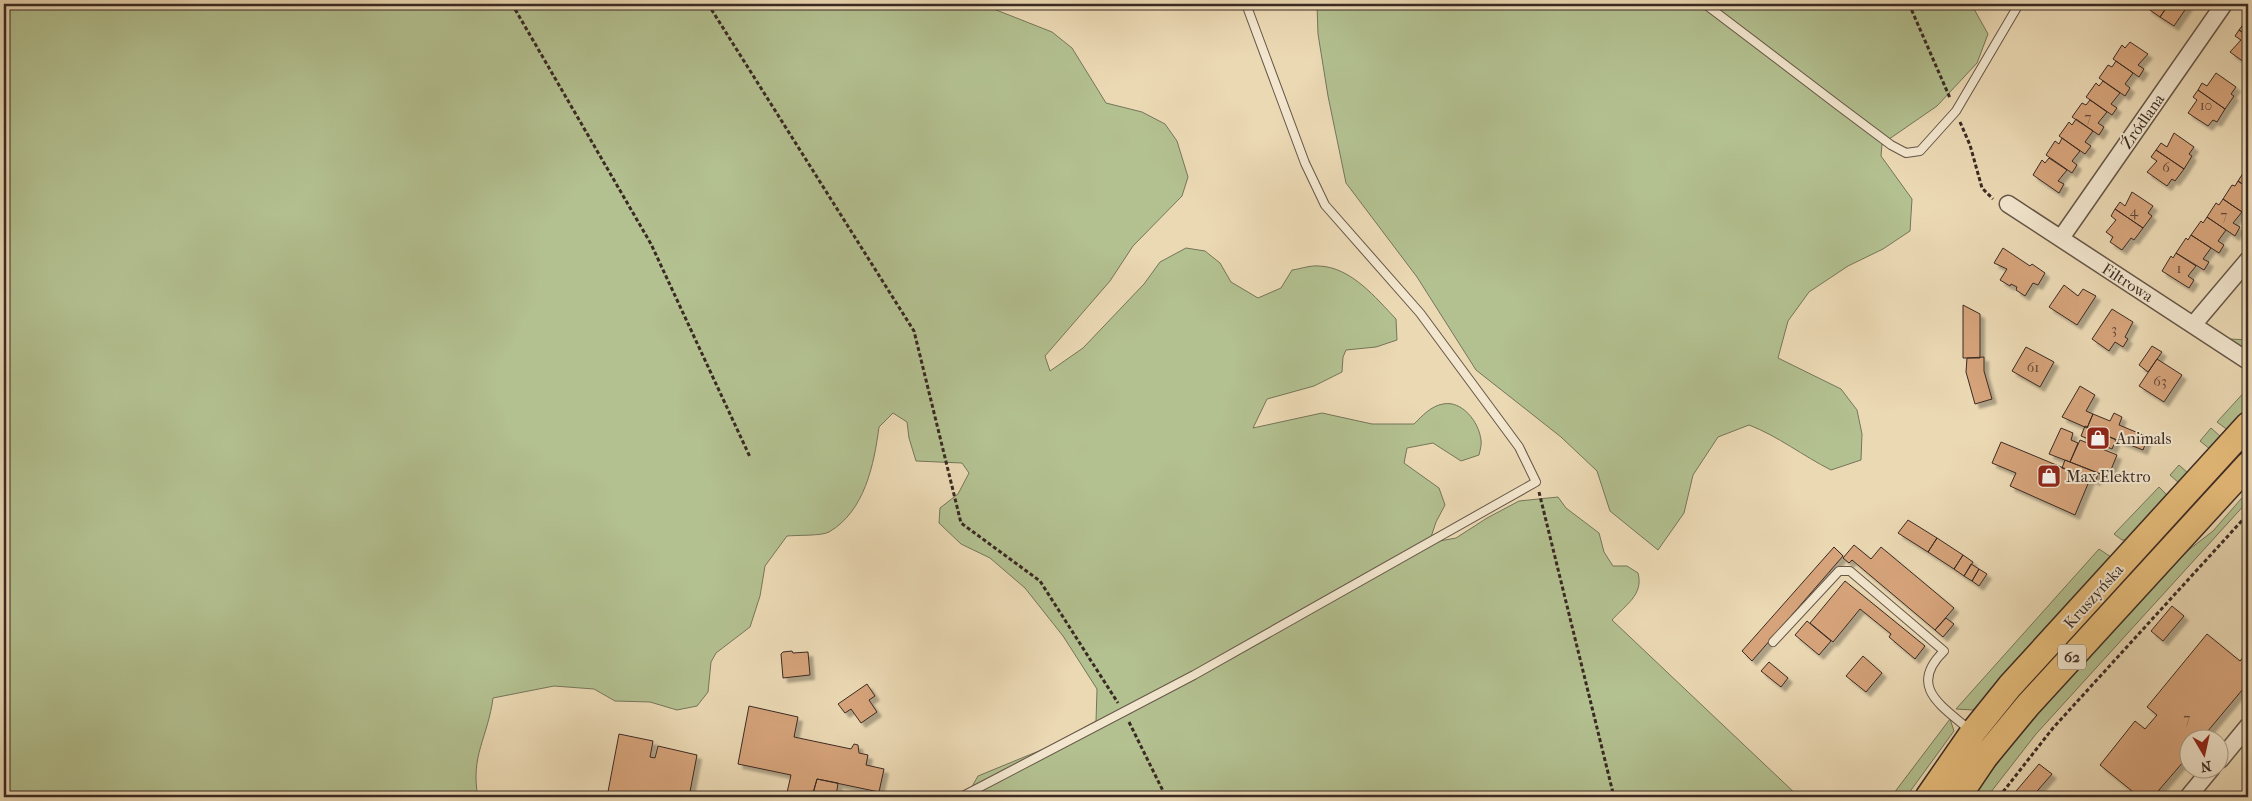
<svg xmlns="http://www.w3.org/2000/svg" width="2252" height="801" font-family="'IM FELL French Canon',serif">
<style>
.green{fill:#b3c090;stroke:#76755a}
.building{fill:#d6a37a;stroke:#3a2a23;filter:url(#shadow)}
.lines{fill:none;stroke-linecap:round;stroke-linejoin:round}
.service-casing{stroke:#665647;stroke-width:10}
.minor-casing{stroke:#665647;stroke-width:19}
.primary-casing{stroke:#3a2a23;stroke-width:28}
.path{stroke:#3a2a23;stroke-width:3;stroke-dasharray:4 2.5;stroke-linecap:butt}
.service{stroke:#f2e6ce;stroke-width:8}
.minor{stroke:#f2e6ce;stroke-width:16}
.primary{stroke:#e6bc7a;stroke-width:25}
.labels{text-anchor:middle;stroke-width:4;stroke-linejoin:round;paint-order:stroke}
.number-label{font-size:14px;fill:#614839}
.shield{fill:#f2e6ce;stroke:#716256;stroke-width:1}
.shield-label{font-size:15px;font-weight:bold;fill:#3a2a23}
.street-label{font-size:16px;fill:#3a2a23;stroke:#f2e6ce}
.poi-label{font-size:16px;fill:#3a2a23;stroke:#f2e6ce;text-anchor:start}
</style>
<defs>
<filter id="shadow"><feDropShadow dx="4.5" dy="4.5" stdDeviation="1" flood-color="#0004"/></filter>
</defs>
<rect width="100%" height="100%" fill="#ebd9b4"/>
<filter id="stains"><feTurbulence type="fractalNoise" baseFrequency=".004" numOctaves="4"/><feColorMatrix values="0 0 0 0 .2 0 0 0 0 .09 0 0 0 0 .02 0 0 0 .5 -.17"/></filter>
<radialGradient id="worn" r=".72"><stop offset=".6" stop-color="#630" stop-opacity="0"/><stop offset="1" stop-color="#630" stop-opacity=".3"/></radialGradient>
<path class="green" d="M4,4H981L1052,32L1072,48L1106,103L1142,112L1165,124L1177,141L1188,177L1182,196L1133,246L1110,281L1045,356L1050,371L1083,348L1144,284L1160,262L1186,248L1205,251L1220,263L1231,282L1258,298L1281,288L1292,270C1300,269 1311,265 1319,266C1351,267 1376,298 1396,319L1397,340L1376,347L1346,350L1343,357L1342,372L1314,386L1267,399L1253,428L1322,413L1372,424H1414C1422,416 1431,406 1443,404C1462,400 1479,422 1481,440C1482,444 1480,450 1479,455L1461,461L1433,443L1407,448L1404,463L1439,488L1445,505L1436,522L1429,543L1456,538L1487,518L1519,501L1558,497L1566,508L1599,533L1604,552L1613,566H1627L1638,573C1644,595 1625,605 1612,620L1799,797H966L978,776L1051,746L1096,721L1097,689L1063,636L1025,588L990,558L961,544L939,523L940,508L958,494L969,473L962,463L916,461L909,438L907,422L893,413L879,427C874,464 865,511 829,532C822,536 797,535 787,536L765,566L760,596L750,627L716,653L711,662L708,692L697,706L677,710L650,702L615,701L594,689L554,686L493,698C488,737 470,756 478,797H4Z
M1317,4H1962L1974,9L1988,34L1977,63L1937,106L1882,144L1881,156L1912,199L1910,231L1883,249L1848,266L1809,292L1788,321L1778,358L1841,389L1857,410L1862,434L1861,460L1831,470C1803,456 1778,436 1749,425L1718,437L1693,475L1684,513L1658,550L1610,511L1597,471L1561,437L1476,370L1417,277L1346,183L1328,96L1318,34Z
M2230,339L2248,340V352Z
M2248,388V409L2229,431L2217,422Z
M2211,428L2221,437L2211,450L2200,441Z
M2248,440V450L2069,645L1946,797H1941L2016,694Z
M2179,465L2189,474L2180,484L2170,475Z
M2159,487L2168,496L2128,540H2122L2114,534Z
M2248,491V501L2036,734L1987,797H1972L2028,723L2177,559L2213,531Z
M2099,549L2111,557L1973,710L1956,709Z
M1950,719L1954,731L1906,797H1891Z"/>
<path class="building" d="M2150,4H2169L2160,17L2147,8Z
M2169,4H2189L2174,26L2160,17Z
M2244,23L2248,25V36L2239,30Z
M2239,30L2248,36V65L2230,52L2241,40L2235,36Z
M2130,42L2148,54L2138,65L2144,69L2139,77L2113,59L2122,45L2125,48Z
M2116,61L2133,73L2125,84L2130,88L2125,96L2099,78L2108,65L2112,67Z
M2216,73L2236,87L2231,94L2234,96L2225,109L2198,90L2202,83L2207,86Z
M2103,81L2120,93L2111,104L2117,108L2112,115L2086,97L2096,83L2099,86Z
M2198,90L2225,109L2217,122L2213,120L2208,126L2188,113L2197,100L2193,97Z
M2090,100L2107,112L2098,123L2104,127L2099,135L2072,117L2082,103L2086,105Z
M2076,119L2093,131L2085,142L2091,146L2085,154L2059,136L2069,122L2072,125Z
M2174,133L2194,147L2189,154L2192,156L2184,169L2156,150L2161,143L2167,147Z
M2062,138L2080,151L2072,161L2077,165L2072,173L2046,155L2055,141L2059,144Z
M2156,150L2184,169L2175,181L2172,179L2167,186L2147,172L2157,161L2151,157Z
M2049,158L2067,170L2058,181L2064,184L2059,193L2033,175L2042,160L2045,163Z
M2247,167L2248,168V188L2238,181Z
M2238,181L2248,188V216L2223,199L2232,185L2235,186Z
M2132,192L2153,206L2148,213L2152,216L2143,228L2115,209L2120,202L2125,206Z
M2223,199L2242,212L2233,223L2240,227L2235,236L2207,217L2216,203L2219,205Z
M2115,209L2143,228L2134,240L2131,238L2122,250L2110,242L2113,237L2106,232L2116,220L2111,216Z
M2207,217L2226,230L2218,241L2224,245L2219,253L2191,235L2201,221L2203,223Z
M2191,235L2211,248L2203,259L2209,262L2204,270L2176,253L2186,238L2188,240Z
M2003,248L2030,266L2032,264L2045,273L2038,285L2033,283L2025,296L2016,290L2017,287L2011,284L2010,286L2000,280L2007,269L1994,263Z
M2176,253L2196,266L2188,276L2194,280L2189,288L2162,271L2171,256L2173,258Z
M2064,285L2078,296L2083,289L2096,296L2077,325L2049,307Z
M1963,305L1980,314V358H1963Z
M2112,309L2133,322L2125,337L2128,339L2123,347L2115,342L2109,351L2092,339Z
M2152,346L2162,352L2148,372L2139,365Z
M2026,347L2054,362L2040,387L2012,371Z
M1984,357V371L1992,399L1975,404L1966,372L1967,358Z
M2157,359L2182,375L2164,402L2139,386Z
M2080,386L2095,395L2086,411L2093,414L2087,428L2062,417Z
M2114,413L2122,417L2119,425L2148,437L2143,450L2087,428L2093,414L2110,421Z
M2085,426L2116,440L2112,449L2081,436Z
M2061,428L2073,433L2071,440L2078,443L2070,462L2049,454Z
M2080,440L2117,455L2108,477L2070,462Z
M2001,442L2090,479L2075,515L2010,486L2016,473L1992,463Z
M2065,460L2098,473L2096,481L2062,468Z
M1908,520L1937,538L1928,552L1898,533Z
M1937,538L1963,555L1954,569L1928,552Z
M1854,545L1871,559L1881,547L1954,608L1935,630L1852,560L1849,563L1843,558Z
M1834,547L1843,556L1752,661L1742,651Z
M1963,555L1973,562L1964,576L1954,569Z
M1971,564L1979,569L1972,581L1964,576Z
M1979,569L1987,574L1979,586L1972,581Z
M1845,581L1925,646L1915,659L1889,637L1891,634L1860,609L1833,642L1810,623Z
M2172,606L2184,616L2163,641L2151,631Z
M1946,618L1954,624L1943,637L1935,630Z
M1807,621L1831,641L1819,655L1795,635Z
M2207,634L2240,661L2245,655L2248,658V683L2202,738H2190V754L2153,797H2127L2132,791L2100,765L2135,721L2145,729L2157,715L2147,707Z
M792,651L793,653L808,652L810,675L783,678L781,654L783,652Z
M1863,656L1882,673L1866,692L1846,676Z
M1769,662L1788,678L1781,687L1761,671Z
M867,684L875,696L869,700L877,712L861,723L851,709L845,713L838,704Z
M749,706L798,717L794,737L851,749L854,744L858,745L859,753L868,755L866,765L884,769L879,792L817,779L812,797H786L791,775L738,764Z
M619,734L653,741L650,757L655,758L658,746L697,755L689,797H607Z
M2039,764L2052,774L2032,797H2011Z
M817,779L838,783L836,797H812Z"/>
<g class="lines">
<g class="service-casing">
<path id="service" d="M1705,4L1839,106L1891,145L1906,153L1920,151L1956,111L2019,4
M1773,642L1839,571H1850L1944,651C1907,687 1942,706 1971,731
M961,797L1194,675L1536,482L1519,447L1420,313L1325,205L1305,163L1246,4"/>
</g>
<g class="minor-casing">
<path id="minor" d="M2008,204L2248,361
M2061,238L2224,4
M2193,325L2248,260
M2220,760L2248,726
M2188,797L2212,768"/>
</g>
<g class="primary-casing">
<path id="primary" d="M1928,797L1973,732L2010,686L2248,425
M1958,797L1985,757L2028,705L2248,465"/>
</g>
<path class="path" d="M512,4L651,244L750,457
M708,4L914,331L961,523L1040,581L1118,703
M1909,4L1950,98
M1960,122L1970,145L1982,188L1993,199
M1539,492L1614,797
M1129,722L1166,797
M4,796V797
M1999,797L2053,728L2248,514"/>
<use href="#service" class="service"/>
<use href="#minor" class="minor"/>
<use href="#primary" class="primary"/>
</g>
<defs>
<g id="shop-square" transform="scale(1.25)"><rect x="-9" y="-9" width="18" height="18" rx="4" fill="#8f2418" stroke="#f2e6ce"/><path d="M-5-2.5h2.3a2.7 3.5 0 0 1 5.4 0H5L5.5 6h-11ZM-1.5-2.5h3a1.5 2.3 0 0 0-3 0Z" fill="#fff"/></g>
</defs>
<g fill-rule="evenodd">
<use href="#shop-square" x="2098" y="438"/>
<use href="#shop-square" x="2049" y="476"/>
</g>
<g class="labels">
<g class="number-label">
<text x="2206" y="110">10</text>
<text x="2088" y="122">7</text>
<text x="2166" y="172">6</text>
<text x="2134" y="216">4</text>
<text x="2224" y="220">7</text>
<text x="2179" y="273">1</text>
<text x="2114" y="334">3</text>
<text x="2033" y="372">61</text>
<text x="2160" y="386">63</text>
<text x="2187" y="723">7</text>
</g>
<rect class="shield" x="2058" y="644.5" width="28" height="25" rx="4"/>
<g class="shield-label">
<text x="2072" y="662">62</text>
</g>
<g class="street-label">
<text transform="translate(2142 121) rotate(-55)" y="6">Źródlana</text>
<text transform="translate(2128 282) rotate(33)" y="6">Filtrowa</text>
<text transform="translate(2093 596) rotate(-48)" y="6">Kruszyńska</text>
</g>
<g class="poi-label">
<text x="2116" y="444">Animals</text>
<text x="2066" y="482">Max Elektro</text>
</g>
</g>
<rect width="2252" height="801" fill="none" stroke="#ebd9b4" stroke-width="20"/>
<rect x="5" y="5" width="2242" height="791" fill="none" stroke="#3a2a23" stroke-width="2.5"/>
<rect x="10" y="10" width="2232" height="781" fill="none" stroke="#3a2a23"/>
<g transform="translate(2204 754) rotate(171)"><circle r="24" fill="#f2e6ce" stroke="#a89b8a"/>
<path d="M0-4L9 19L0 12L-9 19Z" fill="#8f2418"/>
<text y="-8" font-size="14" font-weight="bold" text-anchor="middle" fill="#3a2a23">N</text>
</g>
<rect width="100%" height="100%" filter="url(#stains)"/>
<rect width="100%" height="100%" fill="url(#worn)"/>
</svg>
